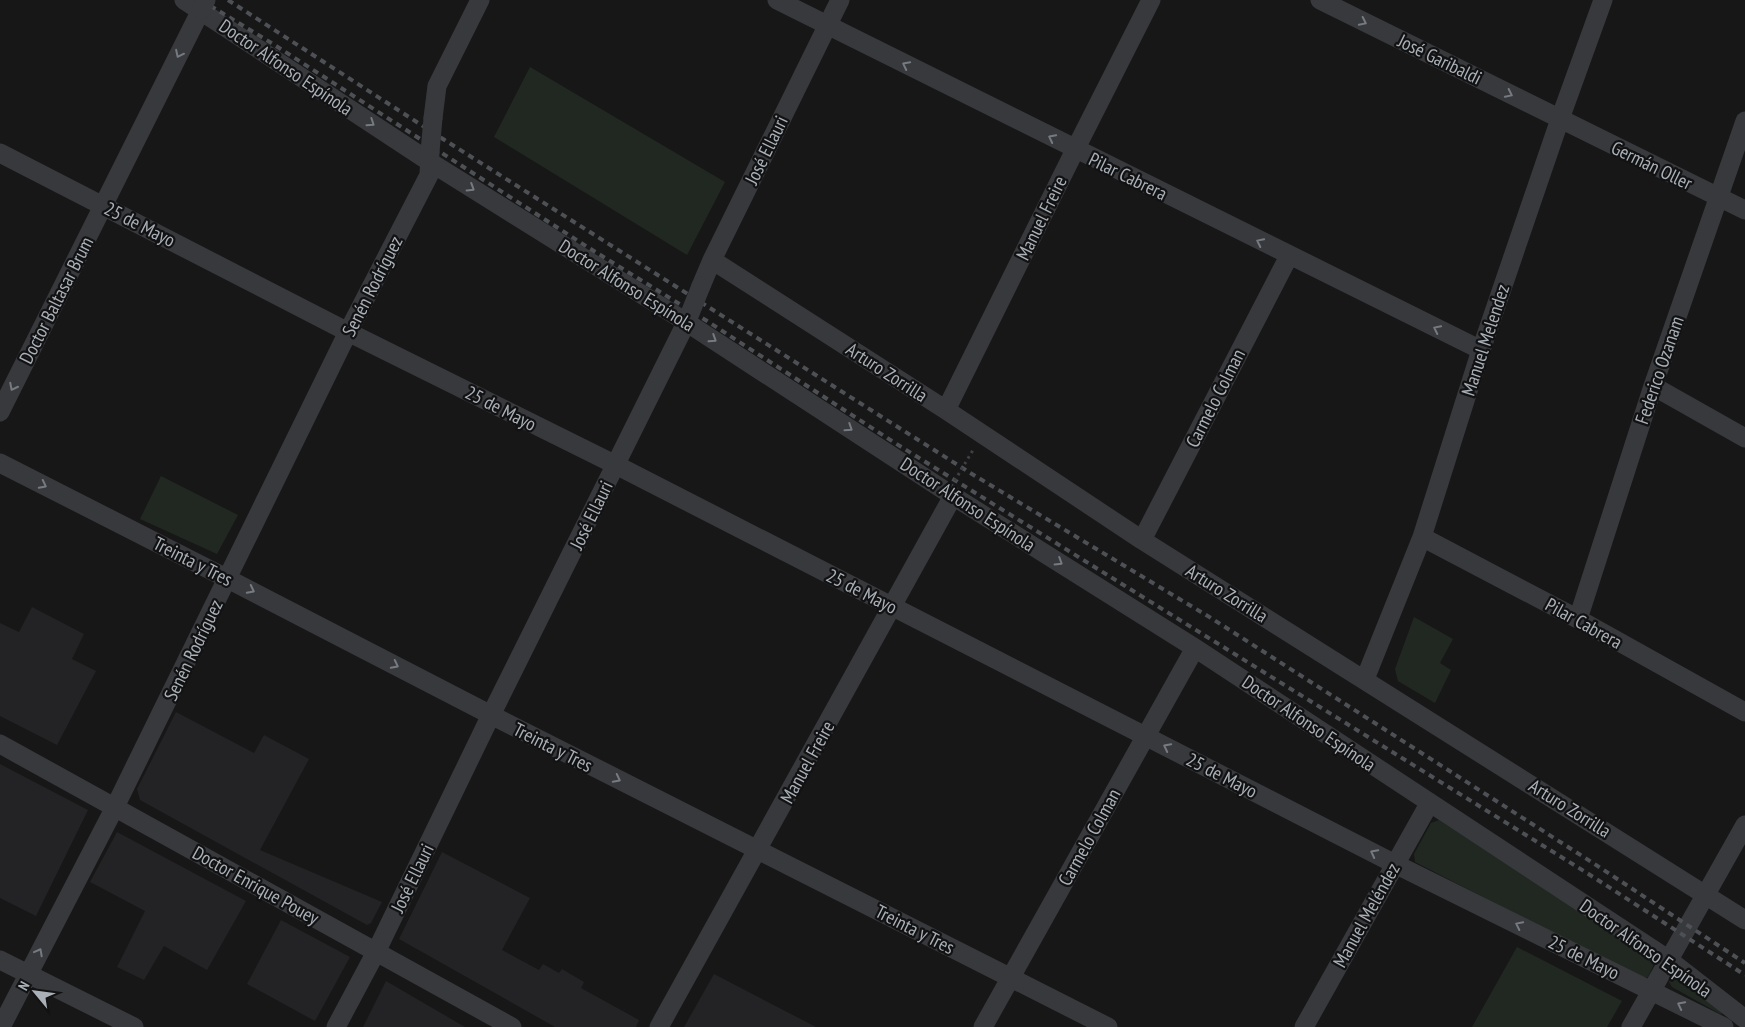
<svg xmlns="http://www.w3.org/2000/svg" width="1745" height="1027" font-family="'PT Sans Narrow',sans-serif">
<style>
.built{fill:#232325}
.green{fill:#212821}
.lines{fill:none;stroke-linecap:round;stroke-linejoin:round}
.minor{stroke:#38393d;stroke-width:19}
.rail{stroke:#4d5054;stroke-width:4;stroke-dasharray:6 5;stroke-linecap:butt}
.path-bridge{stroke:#3e4044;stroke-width:3;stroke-dasharray:2.5 4;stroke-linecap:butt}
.minor-bridge{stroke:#38393d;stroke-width:19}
.oneway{stroke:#767a81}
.labels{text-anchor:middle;stroke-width:4.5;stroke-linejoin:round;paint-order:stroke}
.street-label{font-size:19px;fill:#a9b0b8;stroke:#121213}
</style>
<rect width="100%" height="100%" fill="#171718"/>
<path class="built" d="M32,607L84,634L72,659L96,671L57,745L0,716V623L19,632Z
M176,712L254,753L264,735L309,759L260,850L382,902L371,923L367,925L140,800L137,789Z
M0,764L88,810L36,916L0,898Z
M117,832L246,901L207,970L164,946L144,980L117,967L145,911L90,882Z
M442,852L530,898L502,950L539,970L543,964L559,973L562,969L584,982L581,988L639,1020L636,1027H555L399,939Z
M281,920L350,957L315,1021L247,984Z
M714,974L816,1027H684Z
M386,981L465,1027H363Z"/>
<path class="green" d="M530,67L725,182L687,255L494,137Z
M161,476L238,515L217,554L140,519Z
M1414,617L1453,639L1440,663L1451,670L1435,703L1398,681L1395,669Z
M1439,820L1652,958L1655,962L1648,977L1642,979L1415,862L1414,854L1431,823Z
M1517,947L1622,1001L1607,1027H1472Z
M1678,974L1717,1000L1722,1015L1672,987L1669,982L1672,976Z"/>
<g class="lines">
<path class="minor" d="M184,0L430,162L686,322L953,496L1195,648L1669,960L1745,1019
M777,0L1481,350
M1320,0L1745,210
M433,118L437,86L480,0
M0,153L348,332L616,465L1395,864L1724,1027
M712,260L946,410L1142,540L1745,920
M701,286L712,260L840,0
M1653,386L1745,438
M946,410L1075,150L1151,0
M0,412L201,10
M0,463L228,579L491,715L1108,1027
M1422,537L1578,619L1745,712
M1142,540L1289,256
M1578,619L1653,386L1745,121
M1365,679L1422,537L1481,350L1560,119L1603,0
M0,744L512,1027
M0,960L134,1027
M1,1027L115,807L348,332L429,175L430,152
M336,1027L376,952L491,715L687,321
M659,1027L953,496
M983,1027L1195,648
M1304,1027L1429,804
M1631,1027L1745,825"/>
<path class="rail" d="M201,0L273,44L589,248L707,321L895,443L1587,873L1745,975
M228,0L443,139L972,474L1211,618L1593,863L1745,963"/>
<path class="path-bridge" d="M948,492L973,450"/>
<path class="minor-bridge" d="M201,10L206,0
M430,152L433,118
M687,321L701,286"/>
</g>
<defs><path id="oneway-chevron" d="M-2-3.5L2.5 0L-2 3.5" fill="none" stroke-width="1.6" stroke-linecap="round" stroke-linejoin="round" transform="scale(1.25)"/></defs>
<g class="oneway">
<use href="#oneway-chevron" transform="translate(1363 22) rotate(26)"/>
<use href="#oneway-chevron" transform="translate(179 54) rotate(116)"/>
<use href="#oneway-chevron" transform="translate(906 65) rotate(-153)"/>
<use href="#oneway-chevron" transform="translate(1509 94) rotate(26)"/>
<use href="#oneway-chevron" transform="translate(371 123) rotate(34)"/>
<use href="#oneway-chevron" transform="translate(1052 138) rotate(-153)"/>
<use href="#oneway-chevron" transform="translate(471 188) rotate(32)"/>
<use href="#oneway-chevron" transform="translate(1260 242) rotate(-154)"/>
<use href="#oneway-chevron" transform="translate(1437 329) rotate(-154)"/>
<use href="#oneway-chevron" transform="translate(713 339) rotate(33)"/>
<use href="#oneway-chevron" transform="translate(13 387) rotate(117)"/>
<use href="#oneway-chevron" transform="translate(849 428) rotate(33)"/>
<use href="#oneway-chevron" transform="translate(43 485) rotate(27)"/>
<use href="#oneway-chevron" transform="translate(1059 562) rotate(32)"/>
<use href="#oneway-chevron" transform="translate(251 590) rotate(27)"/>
<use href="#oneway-chevron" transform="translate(395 665) rotate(27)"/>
<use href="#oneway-chevron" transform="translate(1167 747) rotate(-153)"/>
<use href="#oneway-chevron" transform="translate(617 779) rotate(27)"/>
<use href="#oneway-chevron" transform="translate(1374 853) rotate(-153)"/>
<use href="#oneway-chevron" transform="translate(1519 925) rotate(-154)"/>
<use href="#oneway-chevron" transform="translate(39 952) rotate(-62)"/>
<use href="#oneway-chevron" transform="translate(1681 1005) rotate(-153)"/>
</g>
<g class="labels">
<g class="street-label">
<text transform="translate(1440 59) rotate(26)" y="7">José Garibaldi</text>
<text transform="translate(286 67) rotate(34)" y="7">Doctor Alfonso Espínola</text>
<text transform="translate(766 150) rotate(-64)" y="7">José Ellauri</text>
<text transform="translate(1652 165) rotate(26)" y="7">Germán Oller</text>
<text transform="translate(1128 176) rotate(26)" y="7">Pilar Cabrera</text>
<text transform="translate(1041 218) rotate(-64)" y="7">Manuel Freire</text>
<text transform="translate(140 224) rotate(27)" y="7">25 de Mayo</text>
<text transform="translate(627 285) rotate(32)" y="7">Doctor Alfonso Espínola</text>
<text transform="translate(372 286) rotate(-63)" y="7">Senén Rodríguez</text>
<text transform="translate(56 300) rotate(-63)" y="7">Doctor Baltasar Brum</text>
<text transform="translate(1485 340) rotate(-72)" y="7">Manuel Melendez</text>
<text transform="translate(1659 370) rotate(-71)" y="7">Federico Ozanam</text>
<text transform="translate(887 372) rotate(33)" y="7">Arturo Zorrilla</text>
<text transform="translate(1215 398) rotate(-63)" y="7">Carmelo Colman</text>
<text transform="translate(501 408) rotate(27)" y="7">25 de Mayo</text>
<text transform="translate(968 504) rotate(33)" y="7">Doctor Alfonso Espínola</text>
<text transform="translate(591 515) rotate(-64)" y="7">José Ellauri</text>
<text transform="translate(193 561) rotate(27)" y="7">Treinta y Tres</text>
<text transform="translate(862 591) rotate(27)" y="7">25 de Mayo</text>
<text transform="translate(1227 593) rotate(32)" y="7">Arturo Zorrilla</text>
<text transform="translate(1584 623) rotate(29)" y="7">Pilar Cabrera</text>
<text transform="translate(193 650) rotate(-64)" y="7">Senén Rodríguez</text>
<text transform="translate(1309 723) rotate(34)" y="7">Doctor Alfonso Espínola</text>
<text transform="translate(553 747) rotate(27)" y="7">Treinta y Tres</text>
<text transform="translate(807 762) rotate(-61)" y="7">Manuel Freire</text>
<text transform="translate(1222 775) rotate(27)" y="7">25 de Mayo</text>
<text transform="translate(1570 808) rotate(32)" y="7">Arturo Zorrilla</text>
<text transform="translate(1089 837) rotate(-61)" y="7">Carmelo Colman</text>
<text transform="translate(412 878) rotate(-64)" y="7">José Ellauri</text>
<text transform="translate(256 885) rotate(29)" y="7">Doctor Enrique Pouey</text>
<text transform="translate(1366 915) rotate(-61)" y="7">Manuel Meléndez</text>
<text transform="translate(915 929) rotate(27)" y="7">Treinta y Tres</text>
<text transform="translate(1646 948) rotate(35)" y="7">Doctor Alfonso Espínola</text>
<text transform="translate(1584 957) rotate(26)" y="7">25 de Mayo</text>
</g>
</g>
<g transform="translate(35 992) rotate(299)" stroke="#121213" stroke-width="4" paint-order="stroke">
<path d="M0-4L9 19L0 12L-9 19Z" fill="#a9b0b8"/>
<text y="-8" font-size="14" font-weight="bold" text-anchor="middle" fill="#a9b0b8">N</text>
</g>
</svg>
